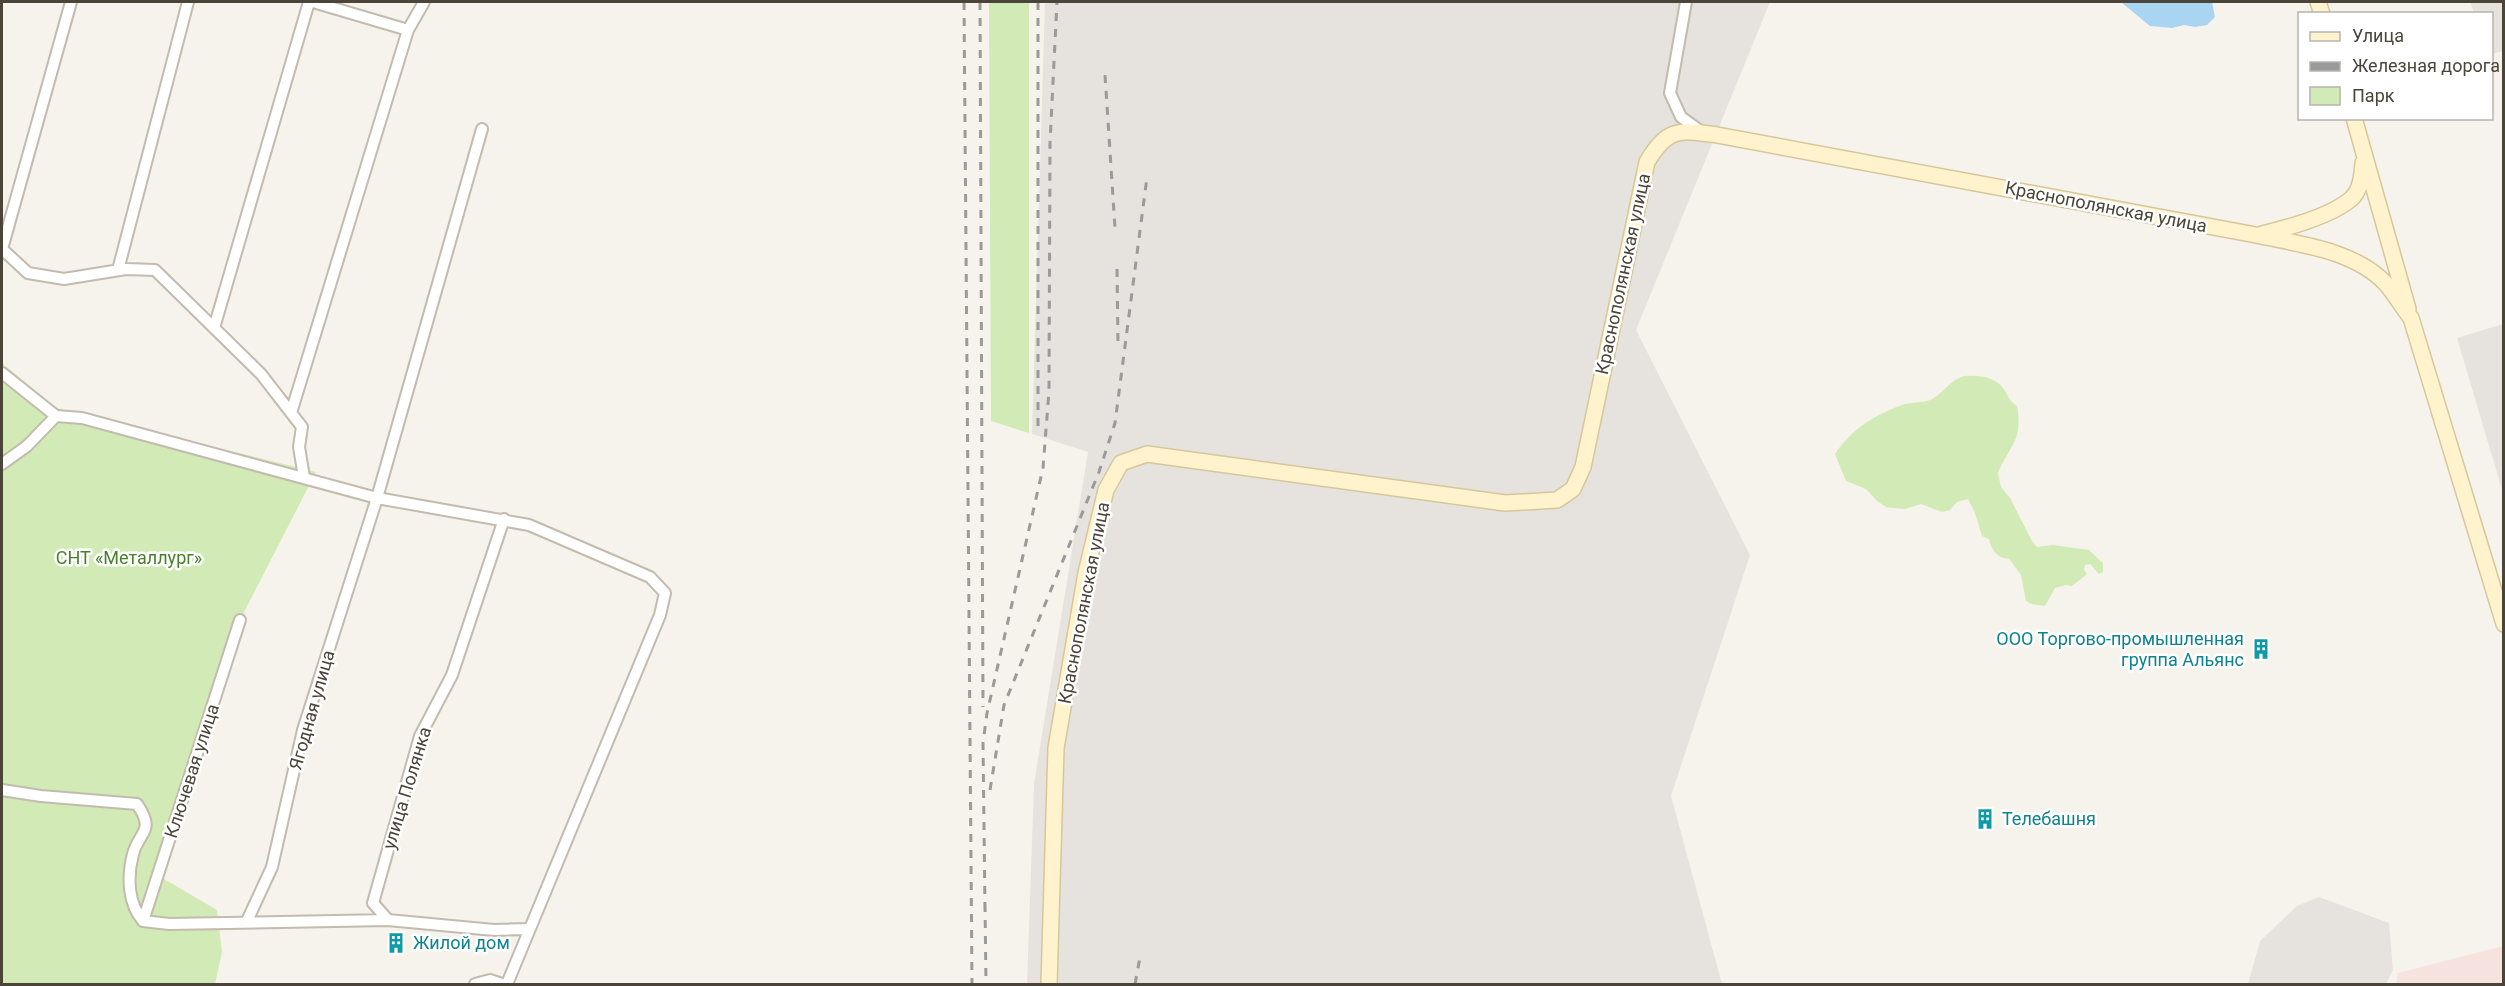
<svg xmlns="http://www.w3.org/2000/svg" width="2505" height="986" font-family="Roboto,sans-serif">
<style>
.industrial{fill:#e6e2dd}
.medical{fill:#f6e3e0}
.green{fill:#d2eab5}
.water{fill:#a9d4f2}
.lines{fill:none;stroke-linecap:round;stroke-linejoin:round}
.street-casing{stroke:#c2bbae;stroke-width:14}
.secondary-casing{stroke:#d6c79b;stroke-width:18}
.street{stroke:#fff;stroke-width:10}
.secondary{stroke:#fff3cd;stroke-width:15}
.rail{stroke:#9a9a9a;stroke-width:3;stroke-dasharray:8 8;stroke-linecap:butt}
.labels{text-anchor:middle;stroke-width:5;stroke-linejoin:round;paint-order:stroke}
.street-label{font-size:18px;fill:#4b4439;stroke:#fff}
.park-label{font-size:18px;fill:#4a7f2a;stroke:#fff}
.culture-label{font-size:18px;fill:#0d838f;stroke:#fff;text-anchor:start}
</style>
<rect width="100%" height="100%" fill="#f6f3ec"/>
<path class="industrial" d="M1045,2H1770L1636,330L1750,555L1671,796L1722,984H1027L1034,784L1088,452L1032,434Z
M2470,2H2503V51L2492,54V14L2474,13Z
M2503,324H2504L2503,493L2457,338Z
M2319,897L2389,923L2393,970L2386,984H2248L2260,941L2297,906Z"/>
<path class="medical" d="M2503,946V984H2396L2398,973Z"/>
<path class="green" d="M989,2H1029V433L991,421Z
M2,363L56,408L316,472L240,620L159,876L217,910L222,952L215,984H2Z
M1964,376C1979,375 1996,376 2005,391C2009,398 2010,401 2017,406C2023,442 2010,444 1998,473L2001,487L2010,498L2032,541L2037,547L2053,545L2089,550L2103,563V572L2099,574L2090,564L2085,565L2084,570L2087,574L2072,586L2066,585L2055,588L2045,606L2031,604L2026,601L2021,575L2009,559C1997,558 1992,551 1989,539L1982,536L1975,513L1968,499L1957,502L1950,510L1942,512L1921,504L1905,509L1893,508L1886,507L1877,501L1866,489L1846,481L1835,454C1851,430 1874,415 1902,405C1911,402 1921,403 1930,400C1941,396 1947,382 1964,376Z"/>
<path class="water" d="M2121,2H2212L2215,17L2207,25L2195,27L2184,25L2172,28L2150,26Z"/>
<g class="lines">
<g class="street-casing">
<path id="street" d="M1686,2L1670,93L1681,117L1703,133
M408,30L424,2
M2,249L28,273L64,279L126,269L155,270L261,374L302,427L299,447L304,477
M2,249L71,2
M118,270L188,2
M214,328L309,2
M2,373L56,416L82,418L377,498L529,525L650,577L665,593L660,615L507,984
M291,413L408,30L313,2
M2,464L27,446L56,416
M2,790L41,796L137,804C156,832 139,831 133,854C127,877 128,904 143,921L169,924L388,920L494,930L529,929
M388,920L373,903L420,736L452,675L504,519
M143,921L240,620
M247,921L272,867L303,730L377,498L482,129
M475,984L490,980L502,984"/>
</g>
<g class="secondary-casing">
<path id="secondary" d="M2318,2L2322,14
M2354,118L2408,309
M2262,234C2287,228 2331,216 2351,199C2361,190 2362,175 2363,163
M1049,984L1056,748L1086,573L1106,490L1121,463L1147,454L1505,503L1557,500L1573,489L1583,467L1647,162C1668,127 1679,130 1717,135L2256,235C2298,244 2355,250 2386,284C2395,294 2402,307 2411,318L2504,624"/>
</g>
<use href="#street" class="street"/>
<use href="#secondary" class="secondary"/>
<path class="rail" d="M964,2L972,984
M980,2L983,707
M1038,2V433
M1105,75L1115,228
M1117,269L1118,344
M990,790L1004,705L1099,472L1115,423L1147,177
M985,904L986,984
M985,910L983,743L987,713L1043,468L1049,391L1050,143L1057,2
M1135,984L1140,957"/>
</g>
<defs>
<g id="building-bare" transform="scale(1.62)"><path d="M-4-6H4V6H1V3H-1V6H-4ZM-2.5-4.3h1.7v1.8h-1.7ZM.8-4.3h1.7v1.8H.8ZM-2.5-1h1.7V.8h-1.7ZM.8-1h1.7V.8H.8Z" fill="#0f9aa8" stroke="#fff" stroke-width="2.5" paint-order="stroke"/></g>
</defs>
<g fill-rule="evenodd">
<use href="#building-bare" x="2261" y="649"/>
<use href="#building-bare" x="1985" y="819"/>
<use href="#building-bare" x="396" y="943"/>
</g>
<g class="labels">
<g class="street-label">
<text transform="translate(2106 207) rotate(11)" y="6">Краснополянская улица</text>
<text transform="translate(1623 274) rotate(-78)" y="6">Краснополянская улица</text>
<text transform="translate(1084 603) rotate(-79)" y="6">Краснополянская улица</text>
<text transform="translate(312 710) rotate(-74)" y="6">Ягодная улица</text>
<text transform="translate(192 771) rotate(-72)" y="6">Ключевая улица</text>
<text transform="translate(407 788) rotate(-73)" y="6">улица Полянка</text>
</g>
<g class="park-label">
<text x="129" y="564">СНТ «Металлург»</text>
</g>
<g class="culture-label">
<text x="2244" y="645" text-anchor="end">ООО Торгово-промышленная<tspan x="2244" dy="21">группа Альянс</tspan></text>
<text x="2002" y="825">Телебашня</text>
<text x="413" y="949">Жилой дом</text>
</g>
</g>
<rect width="2505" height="986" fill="none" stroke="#4b4439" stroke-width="6"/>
<rect x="2298" y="12" width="195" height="108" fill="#ffffff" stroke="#b7b4b0" stroke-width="1.5"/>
<rect x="2310" y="32" width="30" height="9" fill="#fff3cd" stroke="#b7b4b0" stroke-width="1.5"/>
<text x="2352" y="42" font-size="18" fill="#4b4439">Улица</text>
<rect x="2310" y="62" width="30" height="9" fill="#9a9a9a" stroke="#b7b4b0" stroke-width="1.5"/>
<text x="2352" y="72" font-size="18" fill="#4b4439">Железная дорога</text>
<rect x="2310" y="87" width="30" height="18" fill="#d2eab5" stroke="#b7b4b0" stroke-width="1.5"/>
<text x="2352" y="102" font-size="18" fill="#4b4439">Парк</text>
</svg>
